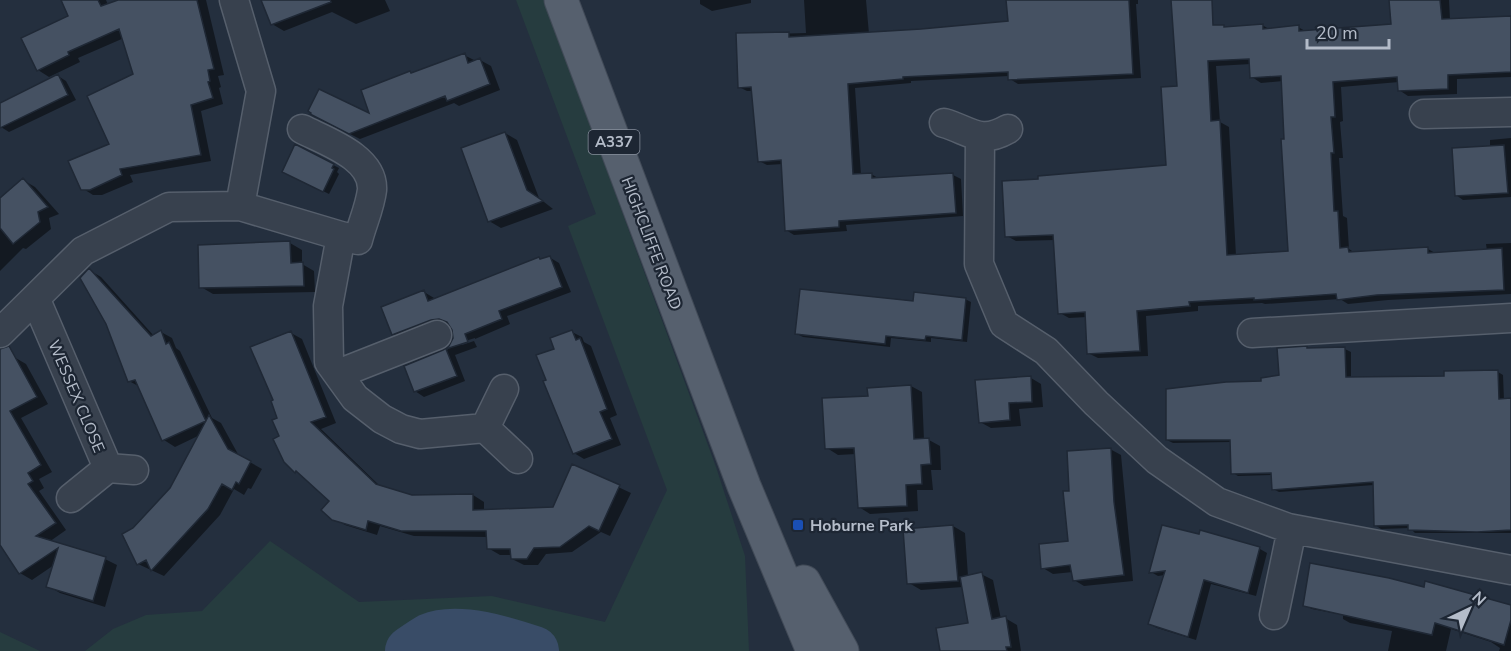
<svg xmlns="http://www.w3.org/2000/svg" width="1511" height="651" font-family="'Nunito Sans',sans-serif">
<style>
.green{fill:#263c3f}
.shadow{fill:#0007;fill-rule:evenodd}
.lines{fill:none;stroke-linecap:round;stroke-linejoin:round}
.river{stroke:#394c67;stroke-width:50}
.building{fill:#455162;stroke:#1f2835;stroke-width:1.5;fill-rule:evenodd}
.minor-casing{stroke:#565f6c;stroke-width:31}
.major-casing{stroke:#414a57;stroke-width:35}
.minor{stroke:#38414e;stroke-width:28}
.major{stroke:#56606e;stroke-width:33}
.transit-dot{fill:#1a4fb4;stroke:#1d2633;stroke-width:2}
.labels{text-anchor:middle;stroke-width:4.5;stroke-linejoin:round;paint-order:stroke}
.shield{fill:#1d2633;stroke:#878f9c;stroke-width:1.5}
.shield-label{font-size:15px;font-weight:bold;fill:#b4bcc9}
.street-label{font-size:16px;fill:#b4bcc9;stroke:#1d2633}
.poi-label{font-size:16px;font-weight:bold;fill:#b4bcc9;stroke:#1d2633;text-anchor:start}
</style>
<rect width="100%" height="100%" fill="#242f3e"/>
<path class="green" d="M516,0H544L716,467L745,556L749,651H85L113,629L146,615L202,611L270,541L359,602L492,596L605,622L667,490L568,226L596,214Z
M0,632L40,651H0Z"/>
<path class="shadow" d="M67,0H106L108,5L123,0H206L224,75L218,76L221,87L219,88L223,104L201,111L211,161L130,175L133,182L102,195H93L82,188L111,144L135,75L124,38L78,58L80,62L49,77L38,70L70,16Z
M263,0H385L390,11L356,24L332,12L284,31L272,24Z
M700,0H751V3L712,11L700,4Z
M804,0H866L869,34L1009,22L1007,0H1138V4H1136L1141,78L1018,84L1010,79L1009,76L911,81V83L855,88L861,175L871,174L880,179L953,175L961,179L963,216L846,225L847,231L794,235L786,230L783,164L767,165L759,161L753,91H747L739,87L738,35L806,33Z
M1390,0H1449L1450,20L1511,17V77L1457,79V94L1408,96L1399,90V82L1341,87L1343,121L1340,122L1343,158H1339L1343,216L1347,218L1349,249L1355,253L1428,249L1437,254L1487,251L1486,244L1511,243V294L1388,300L1348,304L1340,299L1265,304L1262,303L1198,306V311L1146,316L1148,356L1098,358L1088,353L1087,317L1069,318L1060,313L1055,240L1016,241L1007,236L1040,180L1167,167L1179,88L1224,26L1228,29L1262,25L1269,29L1298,27L1307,32L1392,25ZM1251,64L1252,77L1261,83L1283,81L1290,252L1236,256L1229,127L1220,122L1216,66Z
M464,55L476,61L480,60L491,66L500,90L459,106L454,103L360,139L322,120L372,116L412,74Z
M58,76L66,81L76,100L9,132L1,127L0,104Z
M505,133L517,140L539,198L553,209L501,228L489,221Z
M1511,138V197L1463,200L1456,195L1490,147V140Z
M296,146L339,168L337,172L339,174L329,194L289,174Z
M23,180L35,187L59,214L49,218L51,229L26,249L23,248L0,271V201Z
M290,243L302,250V264L314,271L315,292L213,294L201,287Z
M549,257L559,263L571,292L507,316L510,324L475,339V338L462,342V345L474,341L477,347L455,355L465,381L424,397L415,391L444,352L451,347L455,338L454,329L450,323L441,324L402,339L393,334L424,292L434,298L435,300Z
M89,270L101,277L154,336L161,332L172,338L176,348L180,351L212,418L221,423L239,456L262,469L251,489L248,488L244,495L234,489L220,515L164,576L138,564L134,530L172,489L200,435L175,447L164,440L140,387L129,381Z
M965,299L971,302L967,342L931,338V342L891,338L890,347L803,337L797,334L915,302Z
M572,332L582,337L584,342L591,346L617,415L610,418L621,445L584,459L574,453L548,381L555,350Z
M291,333L302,339L336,423L321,429L382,488L412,497L473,495L484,502V511L554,508L573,466L631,493L610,536L601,532L572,552L546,554L538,565H524L512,559V555H500L488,548V537L414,536L380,526L377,535L345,525L333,518L331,501L305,477L296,471L281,437L279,419Z
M1345,349L1351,352V378H1445L1498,372L1503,375L1504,400H1511V533H1415L1410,528L1381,529L1375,525L1374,485L1279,492L1273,489L1272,475L1238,476L1233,473L1231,442L1173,443L1167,440L1263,382L1281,377Z
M14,357L26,364L48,404L21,418L52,472L39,479L44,488L39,491L66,530L49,542L105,559L117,565L105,607L60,593L48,586L54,565L32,580L20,573L0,542V365Z
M1031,378L1041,384L1043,407L1019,409L1021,426L991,428L980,422Z
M911,386L922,392L924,440H929L940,446L941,470H931L933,490H917L918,511L870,514L859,507L856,454L838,455L827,448L869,397V389Z
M1110,449L1121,455L1133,581L1084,586L1074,580L1073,572L1053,574L1043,568L1070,542L1071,492Z
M953,526L965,533L968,576L981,574L993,580L1001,619L1005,618L1017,625L1021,651H942L970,624L963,587L921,590L909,583Z
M1201,532L1260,549L1267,553L1256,596L1211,584L1196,640L1157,628L1149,624L1165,575L1158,576L1151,572L1200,536Z
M1304,605L1511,607V651H1499L1500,648L1491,642L1451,629L1446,651H1388L1392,631L1350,623L1343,619V615L1312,609Z"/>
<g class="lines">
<path class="river" d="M410,651C416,647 423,642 430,638C458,626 507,642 534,651"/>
</g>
<path class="building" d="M61,0H98L101,6L118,0H197L214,69L208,70L210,81L208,82L213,98L191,105L201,155L120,169L122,175L90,190H81L68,161L109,144L87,96L133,74L119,29L68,52L69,55L37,71L21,38L68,16Z
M261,0H330L331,2L271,25Z
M1006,0H1129L1133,74L1008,80V72L903,77V79L848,84L853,174L872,173V178L953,173L956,213L839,221V227L785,231L781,160L758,162L751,87L738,88L736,33L789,32V37L921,29L1008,21Z
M1171,0H1212L1213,25H1224V27L1263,24V29L1299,25V31L1391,24L1389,0H1440L1442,19L1511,16V72L1448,75V89L1398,91L1397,77L1333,82L1335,117H1331L1334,153H1331L1334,211H1338L1340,248L1348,247L1349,252L1428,247V253L1502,248L1504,290L1377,295L1337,300L1336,294L1254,300V298L1189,302L1190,306L1137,311L1140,351L1087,354L1085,312L1058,314L1053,235L1005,237L1002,181L1038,179V176L1166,165L1161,87L1177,86ZM1249,59L1250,78L1281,76L1284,139H1281L1288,251L1227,255L1220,120L1211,121L1208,61Z
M465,53L468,63L480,58L490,84L447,101L445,96L349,134L310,114L311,113L308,111L319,89L369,113L361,90L410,71L411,73Z
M58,74L68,95L0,128V103Z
M505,132L527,190L543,201L488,222L461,148Z
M295,144L334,164L332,168L334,169L323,192L282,172Z
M1504,145L1508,193L1455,196L1452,148Z
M23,178L48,207L38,212L40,222L13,244L0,228V198Z
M290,241L291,263L303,262L304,286L199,288L198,245Z
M550,256L562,287L499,311L502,319L465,334L468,342L446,349L457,376L414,392L404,366L443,350L449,346L453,338L452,330L447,322L439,319L431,320L392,335L381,307L424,290L428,301L539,257L540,259Z
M89,268L151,336L161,330L166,344L169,342L206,421L162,441L135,380L128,382L106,324L80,278Z
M800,289L913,301L914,292L966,298L962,340L926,336L925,340L886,336L885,344L795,334Z
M572,330L576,340L580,338L607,409L600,412L612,439L573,454L543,381L546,380L536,355L554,349L550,338Z
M291,331L326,417L311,422L376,484L412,495L473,494V510L553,507L572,464L620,485L599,531L589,526L560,547L534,548L527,559H511L510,549H487L486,531H401L368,521L366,530L332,520L321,510L329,501L296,471L295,473L284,462L273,439L279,436L272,420L277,418L271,401L273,400L250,347Z
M9,346L37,397L10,411L41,465L28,473L33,481L28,484L56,523L36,536L106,557L93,601L46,587L58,548L19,574L0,545V349Z
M1307,346V348L1345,347L1346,377L1444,376V371L1498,370L1499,399L1511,398V530L1477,532L1408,530V525L1374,526L1373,482L1272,490L1271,473L1231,474L1230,440H1166V389L1226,382L1261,381V378L1279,375L1277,348Z
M1031,376L1032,402L1009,403L1010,420L979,423L975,380Z
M911,385L914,439L929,438L931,464L921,465L922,484L906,485L907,506L858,508L854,448L825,449L822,398L868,396L867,388Z
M209,415L228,449L251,461L239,484L236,482L232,490L222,484L208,509L151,571L146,560L137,565L122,534L133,528L170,488Z
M1111,448L1114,502L1124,575L1073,581L1070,565L1041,569L1039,544L1068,541L1063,491H1069L1067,451Z
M953,525L958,581L907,584L903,529Z
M1162,525L1199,534L1200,530L1260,547L1248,593L1204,580L1188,637L1148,624L1165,571L1149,573Z
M1310,563L1389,578L1424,587L1425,581L1511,605V620L1504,645L1435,623L1432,635L1303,606Z
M982,572L992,619L1006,616L1011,647H1006L1007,651H940L936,628L968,623L960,577Z"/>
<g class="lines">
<g class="minor-casing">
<path id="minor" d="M234,0L261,91L240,206
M1424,114L1511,112
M944,123C971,131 980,145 1008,129
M302,129C325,141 374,157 372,190C370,207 362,224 358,240L341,236
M980,138L979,264L1004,324L1046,351L1096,403L1157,460L1217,502L1288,528L1511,570
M36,300L108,468L134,470
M0,333L83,251L169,207L240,206L341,236L328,306L329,362L355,398L382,419L401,429L420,434L485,428L518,459
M1252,333L1511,318
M338,374L437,335
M485,428L504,389
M71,498L108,468
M1274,615L1292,529"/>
</g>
<g class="major-casing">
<path id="major" d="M561,0L744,486L813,651
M804,582L842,651"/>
</g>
<use href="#minor" class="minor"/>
<use href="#major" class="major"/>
</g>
<rect class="transit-dot" x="792" y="519" width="12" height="12" rx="3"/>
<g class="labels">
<rect class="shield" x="588.5" y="130" width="51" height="24" rx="4.5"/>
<g class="shield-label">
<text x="614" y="147">A337</text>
</g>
<g class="street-label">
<text transform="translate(652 243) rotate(69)" y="6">HIGHCLIFFE ROAD</text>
<text transform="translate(77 396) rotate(67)" y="6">WESSEX CLOSE</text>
</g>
<g class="poi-label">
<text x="810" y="531">Hoburne Park</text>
</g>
</g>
<g transform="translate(1469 609) rotate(44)" stroke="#1d2633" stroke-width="4.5" paint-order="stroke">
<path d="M0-4.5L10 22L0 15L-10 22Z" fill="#b4bcc9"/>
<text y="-9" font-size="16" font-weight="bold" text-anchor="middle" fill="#b4bcc9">N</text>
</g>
<path d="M1307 39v9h82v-9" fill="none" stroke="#b4bcc9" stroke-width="3"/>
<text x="1316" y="39" font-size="18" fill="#b4bcc9" stroke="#1d2633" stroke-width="4.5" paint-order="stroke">20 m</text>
</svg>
